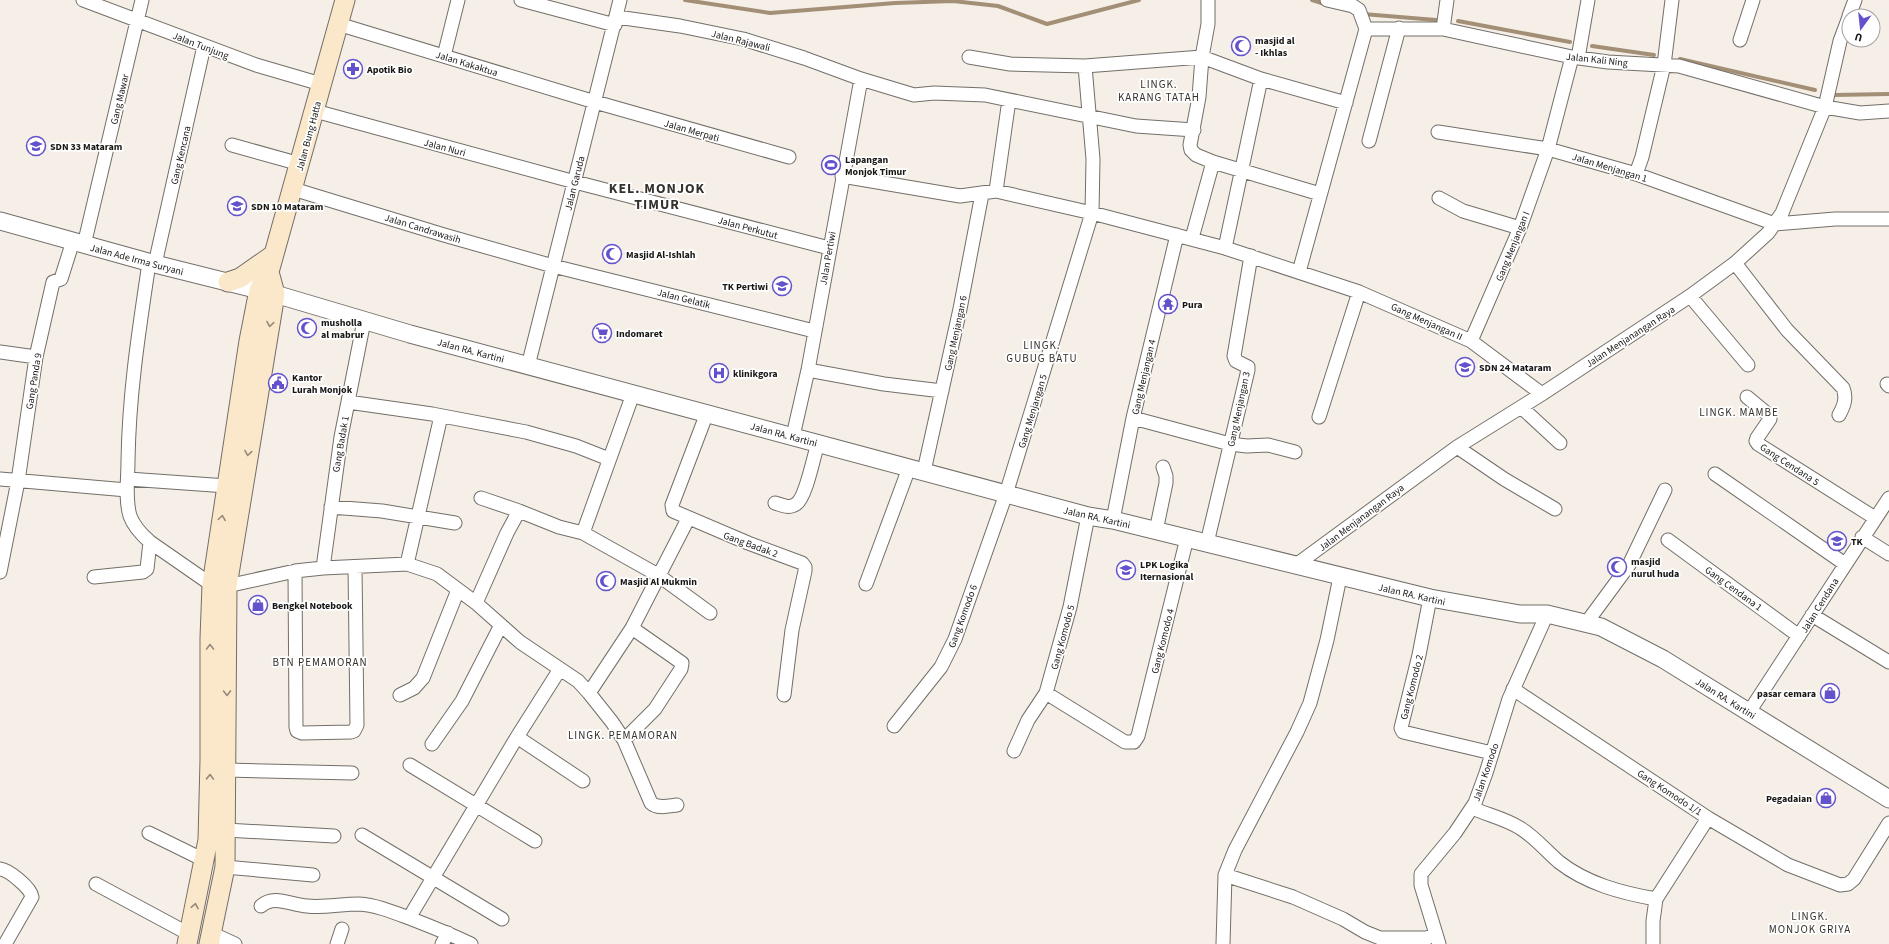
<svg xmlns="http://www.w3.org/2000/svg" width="1889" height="944" font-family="'Source Sans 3',sans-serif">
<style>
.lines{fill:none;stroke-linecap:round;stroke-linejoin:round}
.stream{stroke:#a38f75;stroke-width:4}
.minor-casing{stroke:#736e68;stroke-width:15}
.tertiary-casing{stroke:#736e68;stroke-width:19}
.secondary-casing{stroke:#736e68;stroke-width:21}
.minor{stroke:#fff;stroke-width:13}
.tertiary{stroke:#fff;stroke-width:17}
.secondary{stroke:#fbe8cb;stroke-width:19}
.oneway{stroke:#958a79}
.labels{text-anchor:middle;stroke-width:3.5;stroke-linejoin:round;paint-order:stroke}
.street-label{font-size:10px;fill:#191715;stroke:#fff}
.poi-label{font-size:10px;font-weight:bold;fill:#191715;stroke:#fff;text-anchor:start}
.neighbourhood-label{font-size:11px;letter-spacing:1px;fill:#35302b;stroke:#fff}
.district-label{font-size:14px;font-weight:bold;letter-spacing:1px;fill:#35302b;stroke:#fff}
</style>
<rect width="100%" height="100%" fill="#f5efe8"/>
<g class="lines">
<path class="stream" d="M685,0L770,13L895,3L953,1L998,6L1047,24L1139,0
M1312,0L1325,4
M1363,14L1436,20
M1458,21L1570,42
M1592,46L1654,55
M1680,59L1815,90
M1834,95L1889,94"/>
<g class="minor-casing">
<path id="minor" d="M83,0L256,65L321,84
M521,0L615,25
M1208,0V24L1202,57L1199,97L1190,145L1191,150L1196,155L1213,162L1320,194
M1849,16L1855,0
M617,17L680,26L743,39L804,58L861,79L914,95L934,93L985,95L1136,126L1194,130
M338,24L595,102L789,157
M1366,29H1443L1572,57L1608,62L1679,66L1825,107L1860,113L1889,111
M1443,29L1447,0
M1740,40L1753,0
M444,56L458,0
M969,57L1010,64L1085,66L1202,57L1261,79L1346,103
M1578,58L1588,0
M315,111L575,182L829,248
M1438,132L1548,149L1636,174L1775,224L1835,219H1889
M1369,141L1399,28
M232,145L300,164
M1636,174L1642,157L1664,65L1672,0
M842,176L960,196L996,191L1092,213L1225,248L1359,292L1471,341L1542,394
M293,189L444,235L553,266L814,331
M996,191L1009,100
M1439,198L1463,211L1520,228
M1192,238L1213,162
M84,245L142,0
M1225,248L1261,79
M149,263C139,330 129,393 128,461C128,479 125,499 130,516C134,527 142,535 150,542L212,585
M1735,263L1787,330L1843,388C1847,398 1844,406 1839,415
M155,264L204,46
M1299,272L1366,29L1359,10L1353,6L1327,0
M1690,296L1748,365
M1471,341L1520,228L1548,149L1572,57
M0,352L36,357
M528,366L620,0
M808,370L884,384L942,391
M1887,384L1889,386
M1747,397L1770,416V419L1757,438L1756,441L1758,444L1875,518
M348,402L432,414L526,432L576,446L609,459
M1521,407L1560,443
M707,413L672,505L673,511L748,543L802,563L805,567V571L792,630L784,695
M1319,417L1359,292
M1133,418L1230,444L1247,446L1268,445L1295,452
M793,436L808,370L861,79
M1457,447L1504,479L1555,509
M924,471L960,309L982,194
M1715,474L1845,564
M0,479L127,490
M128,479L227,486
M481,498L519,511
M775,503C782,505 789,509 796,504C806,498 814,455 818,443
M331,507L382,511L455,523
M1113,520L1133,418L1177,235
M1156,531L1166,483V476L1163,467
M583,533L633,394
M1862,537L1889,554
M1668,540L1799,636
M1207,543L1248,370V367L1236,361L1234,356L1251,256
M407,564L441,416
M1296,565L1457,447L1542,394L1690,296L1735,263L1768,233L1782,213L1825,107L1840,41L1849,17
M323,568L341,437L364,321
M295,571L296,727L297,731L302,733L351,732L354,731L357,725L355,567
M0,572L18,481L36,357L53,282L61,279L73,241
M94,577L143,572L147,569L150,542
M866,584L909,468
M227,586L295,571L323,568L407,564L437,574L476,603L520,642L578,681L589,693L612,722L624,740L651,803C658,809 668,806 677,805
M1430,598L1419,655L1401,728L1403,732L1492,753
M476,603L507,533L519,511L559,527L583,533L658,575L710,613
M1812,615L1889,662
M1587,622L1629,565L1665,490
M1513,689L1708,818L1656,899L1653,921V944
M589,693L632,628L688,519
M1046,693L1125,742H1134L1138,736L1187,538
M400,695L414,688L423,678L458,590
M1749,712L1889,498
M894,726L941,667L955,639L1006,494L1092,213L1093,159L1085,66
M517,737L583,781
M624,740L655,709L681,669L682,663L632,628
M432,744L462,701L501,625
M1014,751L1028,720L1046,693L1070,607L1088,516
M410,765L535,841
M226,770L352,773
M1472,808C1488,815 1506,819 1520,828C1535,837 1546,851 1559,862C1587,884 1622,893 1656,899
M1708,818L1788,865L1840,885L1848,884L1854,879L1889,823
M226,830L334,836
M149,833L204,860
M362,835L502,919
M225,867L313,875
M0,869C9,870 31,888 32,897L5,944
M1225,875L1293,897L1343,919L1365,932L1380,938H1427L1436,934
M96,884L189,934
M261,906C274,894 291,905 307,906C324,908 341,904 359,904C376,905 393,912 409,918C430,926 450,934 471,944
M409,918L517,737L560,669
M211,933L235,944
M337,944L342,929
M442,944L448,933
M1223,944L1225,875L1235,850L1297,732L1310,703L1327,640L1340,577
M1439,944L1421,885V874L1455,833L1475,803L1486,773L1509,699L1547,614"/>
</g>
<g class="tertiary-casing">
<path id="tertiary" d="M0,221L155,264L275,294L410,334L1088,516L1113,520L1430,598L1520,614H1547L1601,627L1663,659L1889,799"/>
</g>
<g class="secondary-casing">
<path id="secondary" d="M228,282L240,278L273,255
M187,944L208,840L210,760V638L212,585L249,341L259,290L269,272L345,0
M209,944L225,867L227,586L275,294L269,272"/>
</g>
<use href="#minor" class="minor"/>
<use href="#tertiary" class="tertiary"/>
<use href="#secondary" class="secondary"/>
</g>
<defs><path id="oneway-chevron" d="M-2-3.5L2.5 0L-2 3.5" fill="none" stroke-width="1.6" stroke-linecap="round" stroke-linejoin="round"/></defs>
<g class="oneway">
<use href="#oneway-chevron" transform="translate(270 324) rotate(99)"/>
<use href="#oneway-chevron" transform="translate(248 453) rotate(99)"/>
<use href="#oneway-chevron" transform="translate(222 518) rotate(-82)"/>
<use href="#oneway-chevron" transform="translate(210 647) rotate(-90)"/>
<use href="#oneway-chevron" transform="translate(227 693) rotate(90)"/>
<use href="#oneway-chevron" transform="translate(210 777) rotate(-88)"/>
<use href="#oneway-chevron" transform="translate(195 906) rotate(-79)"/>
</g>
<defs>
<g id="mosque-ring" transform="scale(1)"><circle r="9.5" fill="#fff" stroke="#6352cb" stroke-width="1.5"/><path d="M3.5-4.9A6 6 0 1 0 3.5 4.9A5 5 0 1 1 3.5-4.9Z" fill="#6352cb"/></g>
<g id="pharmacy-ring" transform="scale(1)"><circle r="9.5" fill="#fff" stroke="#6352cb" stroke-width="1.5"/><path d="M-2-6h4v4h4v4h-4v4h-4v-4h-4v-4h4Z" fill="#6352cb"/></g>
<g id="school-ring" transform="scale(1)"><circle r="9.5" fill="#fff" stroke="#6352cb" stroke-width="1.5"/><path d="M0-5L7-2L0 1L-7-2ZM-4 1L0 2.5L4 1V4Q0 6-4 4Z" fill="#6352cb"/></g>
<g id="stadium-ring" transform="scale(1)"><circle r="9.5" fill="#fff" stroke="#6352cb" stroke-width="1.5"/><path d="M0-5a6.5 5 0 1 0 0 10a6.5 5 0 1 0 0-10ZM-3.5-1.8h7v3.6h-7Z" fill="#6352cb"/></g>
<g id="temple-ring" transform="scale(1)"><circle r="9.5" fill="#fff" stroke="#6352cb" stroke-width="1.5"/><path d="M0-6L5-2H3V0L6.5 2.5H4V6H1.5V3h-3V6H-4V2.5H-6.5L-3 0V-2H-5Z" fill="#6352cb"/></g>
<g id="supermarket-ring" transform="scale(1)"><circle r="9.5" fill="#fff" stroke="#6352cb" stroke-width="1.5"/><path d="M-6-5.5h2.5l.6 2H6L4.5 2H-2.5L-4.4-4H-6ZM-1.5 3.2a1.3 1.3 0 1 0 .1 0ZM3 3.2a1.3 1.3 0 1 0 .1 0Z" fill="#6352cb"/></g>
<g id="hospital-ring" transform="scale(1)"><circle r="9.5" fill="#fff" stroke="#6352cb" stroke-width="1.5"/><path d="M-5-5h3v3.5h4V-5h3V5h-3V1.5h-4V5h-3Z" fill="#6352cb"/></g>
<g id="civic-ring" transform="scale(1)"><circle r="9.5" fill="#fff" stroke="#6352cb" stroke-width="1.5"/><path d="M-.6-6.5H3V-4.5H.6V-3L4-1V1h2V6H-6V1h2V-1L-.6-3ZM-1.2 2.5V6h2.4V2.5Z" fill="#6352cb"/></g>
<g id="shop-ring" transform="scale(1)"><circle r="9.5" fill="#fff" stroke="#6352cb" stroke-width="1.5"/><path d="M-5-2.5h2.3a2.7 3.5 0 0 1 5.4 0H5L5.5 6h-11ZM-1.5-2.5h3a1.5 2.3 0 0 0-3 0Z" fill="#6352cb"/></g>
</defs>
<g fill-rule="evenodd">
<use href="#mosque-ring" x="1241" y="46"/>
<use href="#pharmacy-ring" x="353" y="69"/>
<use href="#school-ring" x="36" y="146"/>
<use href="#stadium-ring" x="831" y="165"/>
<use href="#school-ring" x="237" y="206"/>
<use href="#mosque-ring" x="612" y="254"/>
<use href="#school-ring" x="782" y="286"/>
<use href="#temple-ring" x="1168" y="304"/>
<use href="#mosque-ring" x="307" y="328"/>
<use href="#supermarket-ring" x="602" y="333"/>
<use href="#school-ring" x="1465" y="367"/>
<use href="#hospital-ring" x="719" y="373"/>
<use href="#civic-ring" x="278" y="383"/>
<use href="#school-ring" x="1837" y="541"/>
<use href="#mosque-ring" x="1617" y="567"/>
<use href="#school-ring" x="1126" y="570"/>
<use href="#mosque-ring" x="606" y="581"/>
<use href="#shop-ring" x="258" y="605"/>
<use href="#shop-ring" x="1830" y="693"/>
<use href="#shop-ring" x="1826" y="798"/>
</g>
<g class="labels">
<g class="street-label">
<text transform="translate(741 40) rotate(14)" y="4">Jalan Rajawali</text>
<text transform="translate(201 45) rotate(21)" y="4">Jalan Tunjung</text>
<text transform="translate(1597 59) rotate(6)" y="4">Jalan Kali Ning</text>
<text transform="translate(467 63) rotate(17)" y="4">Jalan Kakaktua</text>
<text transform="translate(119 99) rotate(-77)" y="4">Gang Mawar</text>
<text transform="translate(692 130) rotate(16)" y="4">Jalan Merpati</text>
<text transform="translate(308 136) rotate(-75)" y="4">Jalan Bung Hatta</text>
<text transform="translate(445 147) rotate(15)" y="4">Jalan Nuri</text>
<text transform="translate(180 155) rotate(-77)" y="4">Gang Kencana</text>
<text transform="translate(1610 167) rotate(17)" y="4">Jalan Menjangan 1</text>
<text transform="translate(574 183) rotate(-76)" y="4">Jalan Garuda</text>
<text transform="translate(748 227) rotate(15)" y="4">Jalan Perkutut</text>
<text transform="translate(423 228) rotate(17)" y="4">Jalan Candrawasih</text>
<text transform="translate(1512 246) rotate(-68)" y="4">Gang Menjangan I</text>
<text transform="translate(827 258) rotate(-80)" y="4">Jalan Pertiwi</text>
<text transform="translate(137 259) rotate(15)" y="4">Jalan Ade Irma Suryani</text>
<text transform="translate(684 298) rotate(14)" y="4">Jalan Gelatik</text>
<text transform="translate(1427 321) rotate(24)" y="4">Gang Menjangan II</text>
<text transform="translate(955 333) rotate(-78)" y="4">Gang Menjangan 6</text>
<text transform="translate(1630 336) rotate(-33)" y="4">Jalan Menjanangan Raya</text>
<text transform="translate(471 350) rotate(15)" y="4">Jalan RA. Kartini</text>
<text transform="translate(1143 377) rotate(-77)" y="4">Gang Menjangan 4</text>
<text transform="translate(33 381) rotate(-81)" y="4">Gang Panda 9</text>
<text transform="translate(1238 409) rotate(-78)" y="4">Gang Menjangan 3</text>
<text transform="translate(1032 411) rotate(-73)" y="4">Gang Menjangan 5</text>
<text transform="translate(784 434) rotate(15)" y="4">Jalan RA. Kartini</text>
<text transform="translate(340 444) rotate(-80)" y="4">Gang Badak 1</text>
<text transform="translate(1790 464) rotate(33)" y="4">Gang Cendana 5</text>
<text transform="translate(1097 517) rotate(13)" y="4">Jalan RA. Kartini</text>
<text transform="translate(1361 517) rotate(-37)" y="4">Jalan Menjanangan Raya</text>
<text transform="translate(751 544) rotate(20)" y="4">Gang Badak 2</text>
<text transform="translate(1734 588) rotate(36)" y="4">Gang Cendana 1</text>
<text transform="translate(1412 594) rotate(13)" y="4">Jalan RA. Kartini</text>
<text transform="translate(1819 605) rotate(-58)" y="4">Jalan Cendana</text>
<text transform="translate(962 616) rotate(-70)" y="4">Gang Komodo 6</text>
<text transform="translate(1062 637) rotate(-75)" y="4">Gang Komodo 5</text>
<text transform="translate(1162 641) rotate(-76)" y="4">Gang Komodo 4</text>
<text transform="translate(1411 687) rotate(-76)" y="4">Gang Komodo 2</text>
<text transform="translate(1726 698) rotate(32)" y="4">Jalan RA. Kartini</text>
<text transform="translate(1485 772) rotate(-71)" y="4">Jalan Komodo</text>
<text transform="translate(1670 792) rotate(33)" y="4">Gang Komodo 1/1</text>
</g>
<g class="poi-label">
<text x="1255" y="44">masjid al<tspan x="1255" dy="12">- Ikhlas</tspan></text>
<text x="367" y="73">Apotik Bio</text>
<text x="50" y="150">SDN 33 Mataram</text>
<text x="845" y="163">Lapangan<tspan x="845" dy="12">Monjok Timur</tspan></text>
<text x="251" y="210">SDN 10 Mataram</text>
<text x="626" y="258">Masjid Al-Ishlah</text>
<text x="768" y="290" text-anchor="end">TK Pertiwi</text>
<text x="1182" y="308">Pura</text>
<text x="321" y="326">musholla<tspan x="321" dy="12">al mabrur</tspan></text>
<text x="616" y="337">Indomaret</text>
<text x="1479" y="371">SDN 24 Mataram</text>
<text x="733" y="377">klinikgora</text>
<text x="292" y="381">Kantor<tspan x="292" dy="12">Lurah Monjok</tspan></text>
<text x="1851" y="545">TK</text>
<text x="1631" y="565">masjid<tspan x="1631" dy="12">nurul huda</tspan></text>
<text x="1140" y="568">LPK Logika<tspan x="1140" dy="12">Iternasional</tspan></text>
<text x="620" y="585">Masjid Al Mukmin</text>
<text x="272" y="609">Bengkel Notebook</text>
<text x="1816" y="697" text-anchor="end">pasar cemara</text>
<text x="1812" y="802" text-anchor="end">Pegadaian</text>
</g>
<g class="neighbourhood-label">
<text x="1159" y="88">LINGK.<tspan x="1159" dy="13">KARANG TATAH</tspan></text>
<text x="1042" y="349">LINGK.<tspan x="1042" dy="13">GUBUG BATU</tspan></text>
<text x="1739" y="416">LINGK. MAMBE</text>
<text x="320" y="666">BTN PEMAMORAN</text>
<text x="623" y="739">LINGK. PEMAMORAN</text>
<text x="1810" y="920">LINGK.<tspan x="1810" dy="13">MONJOK GRIYA</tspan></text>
</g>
<g class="district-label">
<text x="657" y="193">KEL. MONJOK<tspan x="657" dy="16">TIMUR</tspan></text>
</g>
</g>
<g transform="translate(1861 28) rotate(195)"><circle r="19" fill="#ffffff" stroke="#a3a2a1"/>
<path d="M0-3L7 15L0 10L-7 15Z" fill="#6352cb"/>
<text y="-6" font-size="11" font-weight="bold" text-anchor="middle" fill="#191715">U</text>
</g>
</svg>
